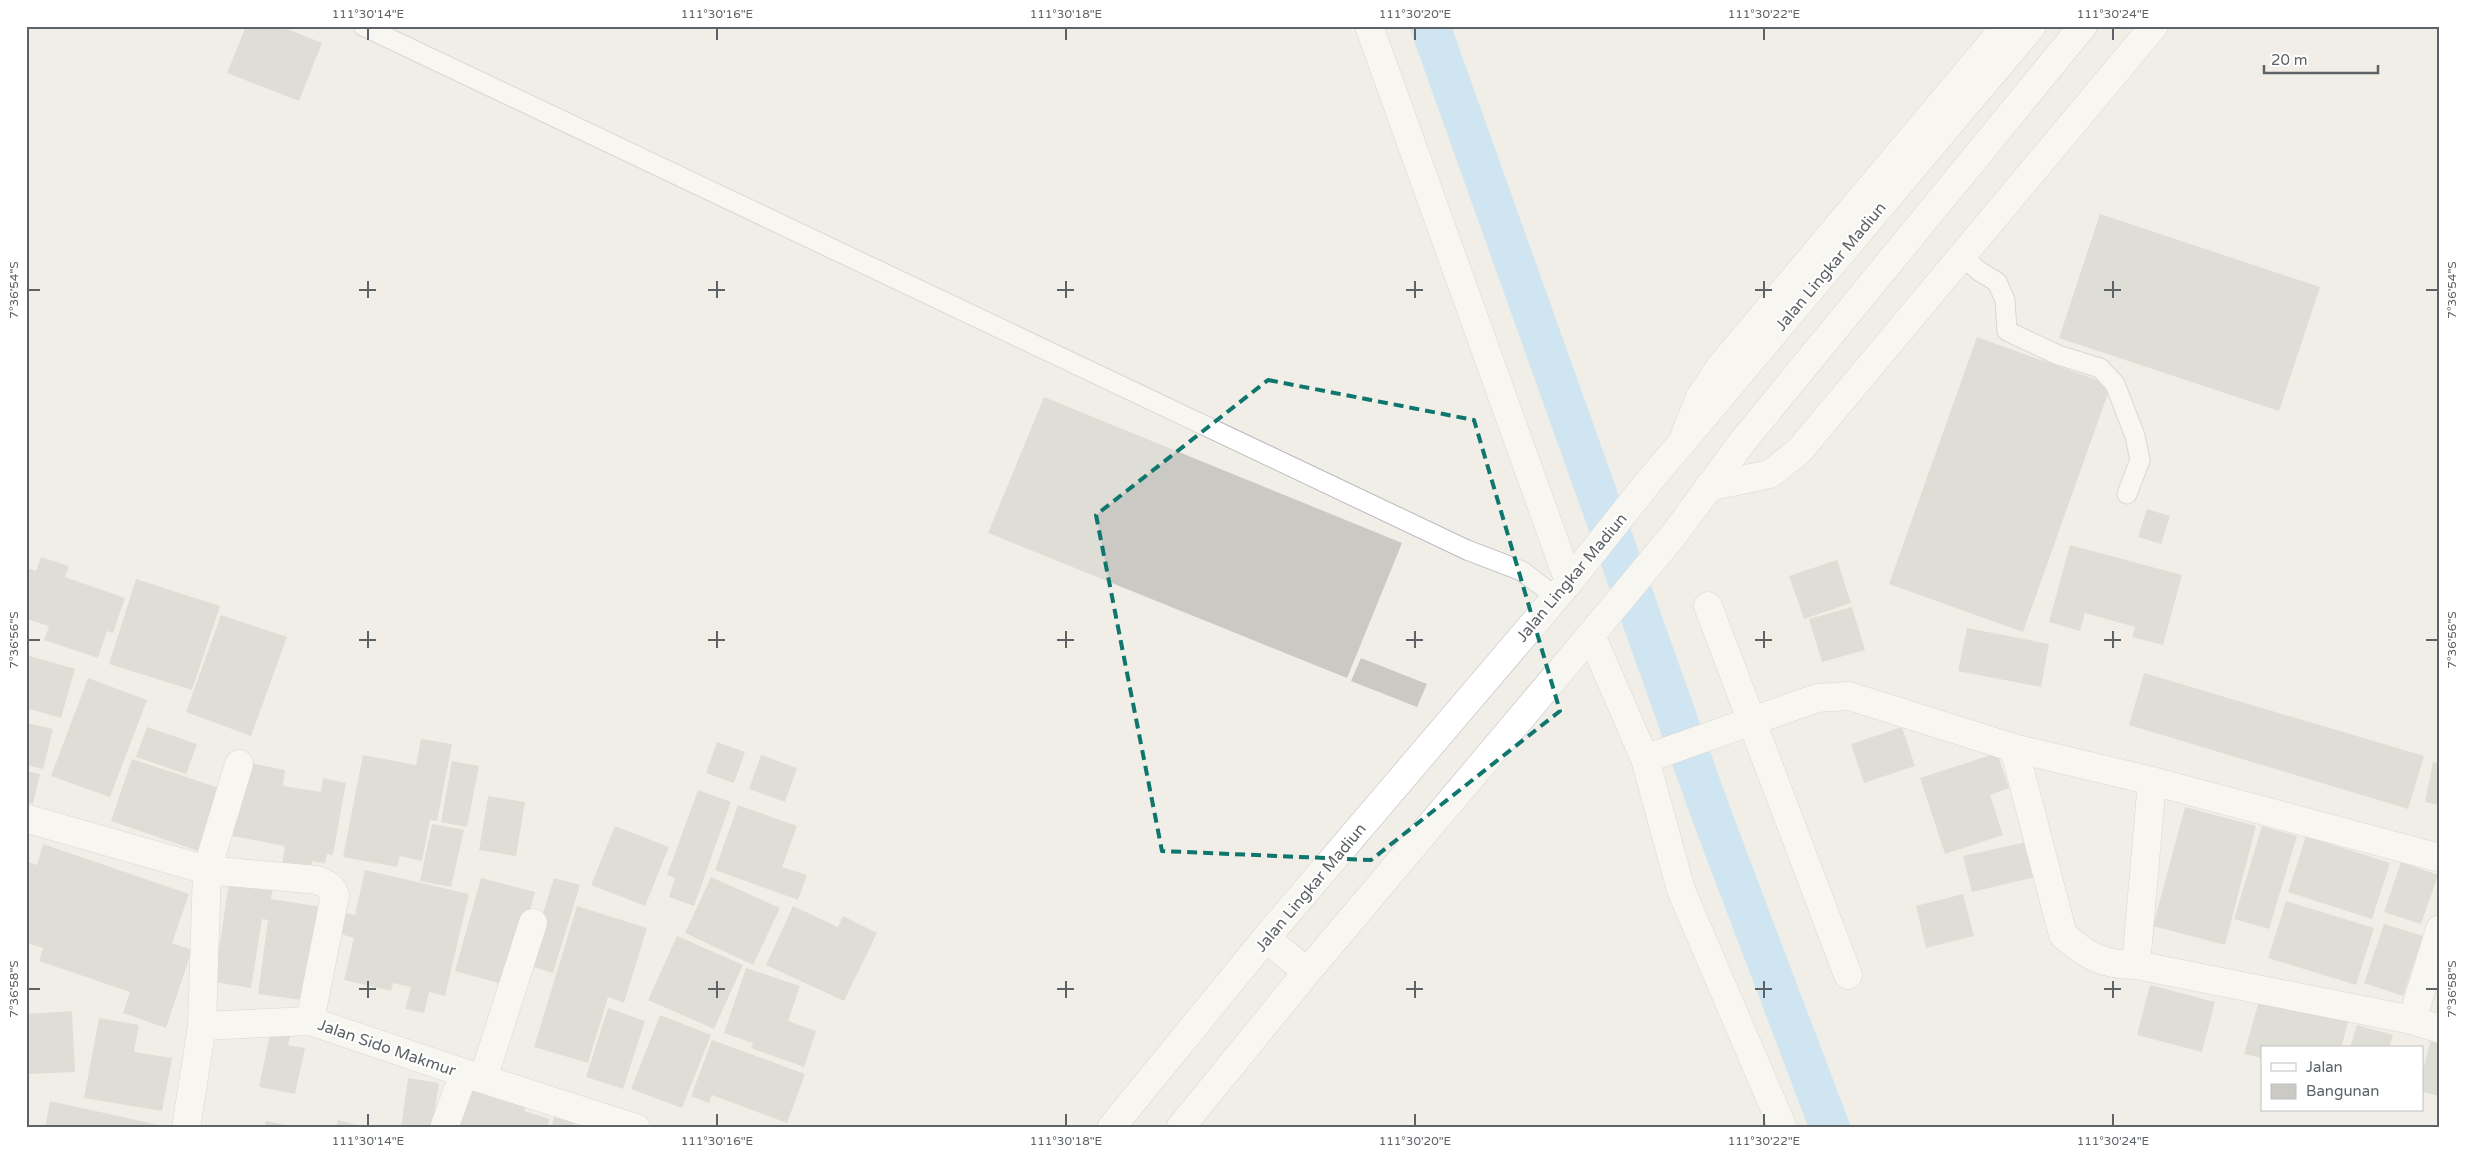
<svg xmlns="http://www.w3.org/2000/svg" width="2466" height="1154" font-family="'Varela Round',sans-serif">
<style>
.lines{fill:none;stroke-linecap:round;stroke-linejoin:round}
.canal{stroke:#a7d9ff;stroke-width:40}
.building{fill:#cbc9c3}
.lane-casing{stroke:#b8bbc0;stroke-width:21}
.street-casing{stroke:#b8bbc0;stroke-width:29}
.secondary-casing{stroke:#b9bcc2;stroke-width:29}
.lane{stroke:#fff;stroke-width:19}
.street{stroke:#fff;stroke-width:28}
.secondary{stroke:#fff;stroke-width:28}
.marked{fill:none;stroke:#0f766e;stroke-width:4;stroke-dasharray:10 6;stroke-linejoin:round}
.ticks{fill:none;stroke:#5d6266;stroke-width:2}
.labels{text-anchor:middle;stroke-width:4;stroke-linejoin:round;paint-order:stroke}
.street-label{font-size:16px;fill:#5d6266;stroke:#fff}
.neatline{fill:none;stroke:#5d6266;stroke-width:2}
.ticks-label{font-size:12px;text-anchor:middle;fill:#5d6266}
</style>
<rect width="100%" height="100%" fill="#f0eee6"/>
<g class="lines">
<path class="canal" d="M1430,26L1713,819L1830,1128"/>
</g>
<path class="building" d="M246,26H280L322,43L299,101L227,73Z
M2100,214L2320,287L2279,411L2059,338Z
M1977,337L2111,385L2023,632L1889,584Z
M1044,397L1402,543L1347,678L988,533Z
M2147,509L2170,516L2161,544L2138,537Z
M2070,545L2182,575L2163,645L2132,637L2135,627L2085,613L2080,631L2049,622Z
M41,557L69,566L65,577L125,598L113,633L107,631L98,658L44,640L49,626L26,619V567L36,571Z
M1837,560L1851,603L1804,619L1789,576Z
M136,579L220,606L192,690L109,664Z
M1852,607L1865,650L1822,662L1809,619Z
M221,615L287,637L251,736L186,712Z
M1967,628L2049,644L2041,687L1958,671Z
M26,655L75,669L61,718L26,708Z
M1361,658L1427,684L1417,707L1351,681Z
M2144,673L2424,756L2408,809L2129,725Z
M88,678L147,700L110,797L51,776Z
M26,723L53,729L43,769L26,765Z
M147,727L197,744L186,774L136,757Z
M1902,727L1915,766L1864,783L1851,744Z
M421,739L452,744L437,821L430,820L422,861L400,856L397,867L343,857L363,755L416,765Z
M717,742L745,752L734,783L706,773Z
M1997,753L2009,788L1990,795L2003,835L1945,854L1920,778Z
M761,755L797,768L785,802L749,789Z
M132,759L222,789L201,852L111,821Z
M452,761L479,766L467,827L441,822Z
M246,762L285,770L283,786L321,792L323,778L346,783L333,855L327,854L325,863L312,861L310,870L282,865L285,846L233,836Z
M2433,762L2440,763V805L2425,802Z
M26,771L40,774L33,804L26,802Z
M698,790L731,802L694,906L669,897L675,878L667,875Z
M488,796L525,802L516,856L479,850Z
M738,805L797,826L782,867L807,875L798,900L715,870Z
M2185,807L2256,826L2225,945L2153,926Z
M432,824L464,830L451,887L420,881Z
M615,826L669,847L645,906L591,885Z
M2262,826L2297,836L2269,929L2234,919Z
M2306,836L2390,863L2372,919L2288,892Z
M2031,841L2039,876L1972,892L1963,856Z
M43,844L189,894L172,943L192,950L166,1028L123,1013L130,992L39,961L43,948L26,943V861L37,865Z
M2401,862L2438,875L2421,924L2384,912Z
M365,870L469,894L445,996L429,992L424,1013L405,1009L411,987L393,983L391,991L344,980L354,938L337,933L342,912L355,915Z
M230,876L274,882L271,899L322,907L309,1001L258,994L268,920L262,919L251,988L214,982Z
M711,877L780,908L753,965L685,933Z
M481,878L535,892L509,986L455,971Z
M554,878L580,885L553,973L527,965Z
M1963,894L1974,936L1926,948L1916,906Z
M2286,901L2374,928L2356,985L2268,958Z
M577,906L647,928L624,1003L608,997L588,1063L534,1047Z
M793,906L838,927L843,916L877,933L844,1001L766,965Z
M2384,924L2423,936L2403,996L2364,983Z
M677,936L743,965L714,1029L648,1000Z
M746,968L800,986L788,1021L816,1031L804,1067L751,1048L753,1043L724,1033Z
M2150,985L2215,1002L2202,1052L2137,1035Z
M2261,994L2349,1019L2341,1048H2262V1058L2244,1054Z
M608,1008L645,1021L623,1089L586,1077Z
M72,1011L75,1072L28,1074L26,1014Z
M660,1015L711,1035L682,1108L631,1089Z
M99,1018L139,1025L134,1052L172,1058L162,1111L84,1098Z
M2357,1025L2393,1035L2389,1048H2350Z
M271,1029L291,1033L288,1045L305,1048L295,1094L259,1087Z
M2431,1039L2440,1041V1096L2422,1092V1073Z
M712,1040L805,1074L787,1123L712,1095L709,1103L691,1096Z
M408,1078L439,1083L432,1128H401Z
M468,1086L526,1105L524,1111L550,1119L547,1128H454Z
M50,1101L168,1127V1128H45Z
M555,1113L575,1120L572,1128H551Z
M338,1120L365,1127V1128H336Z
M266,1121L298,1127V1128H264Z"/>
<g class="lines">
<g class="lane-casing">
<path id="lane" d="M363,26L1467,550L1522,571L1556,597
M1962,256L1979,271L1997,282L2005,300L2007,331L2058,355L2100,368L2115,384L2135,436L2140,460L2127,494"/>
</g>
<g class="street-casing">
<path id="street" d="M1369,26L1569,582
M1685,435L1700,397L1720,367L2006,26
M1708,487L1770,474L1799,451L2154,26
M1708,606L1848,975
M1591,635L1645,759L1681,890L1783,1128
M2014,748L2063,935C2087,956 2103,965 2136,965L2412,1020L2440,1029
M1645,759L1817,698L1849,696L2014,748L2152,781L2440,858
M28,819L207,870L317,880C326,884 332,886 335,895L310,1021
M2136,965L2152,781
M2412,1020L2440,929
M202,1026L207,870L239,764
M483,1079L533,923
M186,1128L202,1026L310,1021L464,1073L636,1128
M444,1128L464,1073"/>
</g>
<g class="secondary-casing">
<path id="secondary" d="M1266,938L1307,972
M1111,1128L1266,938L1569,582L1646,485L2032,26
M1180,1128L1307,972L1615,606L1676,532L1743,441L2083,26"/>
</g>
<use href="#lane" class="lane"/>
<use href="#street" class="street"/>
<use href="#secondary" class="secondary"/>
</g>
<path d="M0 0H2466V1154H0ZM1268,380L1474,420L1560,711L1371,860L1162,851L1096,515Z" fill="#f0eee6" fill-opacity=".55" fill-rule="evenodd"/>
<path class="marked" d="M1268,380L1474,420L1560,711L1371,860L1162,851L1096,515Z"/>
<path class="ticks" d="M368,28V40M717,28V40M1066,28V40M1415,28V40M1764,28V40M2113,28V40M368,281V298M717,281V298M1066,281V298M1415,281V298M1764,281V298M2113,281V298M28,290H40M359,290H376M708,290H725M1057,290H1074M1406,290H1423M1755,290H1772M2104,290H2121M2426,290H2438M368,631V648M717,631V648M1066,631V648M1415,631V648M1764,631V648M2113,631V648M28,640H40M359,640H376M708,640H725M1057,640H1074M1406,640H1423M1755,640H1772M2104,640H2121M2426,640H2438M368,981V998M717,981V998M1066,981V998M1415,981V998M1764,981V998M2113,981V998M28,989H40M359,989H376M708,989H725M1057,989H1074M1406,989H1423M1755,989H1772M2104,989H2121M2426,989H2438M368,1114V1126M717,1114V1126M1066,1114V1126M1415,1114V1126M1764,1114V1126M2113,1114V1126"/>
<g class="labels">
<g class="street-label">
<text transform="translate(1830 266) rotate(-50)" y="6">Jalan Lingkar Madiun</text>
<text transform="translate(1571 577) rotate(-50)" y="6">Jalan Lingkar Madiun</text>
<text transform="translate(1310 887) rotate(-50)" y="6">Jalan Lingkar Madiun</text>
<text transform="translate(387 1047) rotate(19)" y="6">Jalan Sido Makmur</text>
</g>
</g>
<rect width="2466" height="1154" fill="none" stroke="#ffffff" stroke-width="55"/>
<rect x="2261" y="1046" width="162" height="65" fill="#ffffff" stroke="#bec0c2"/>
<rect x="2271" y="1063" width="25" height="8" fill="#ffffff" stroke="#bec0c2"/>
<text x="2306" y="1072" font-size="15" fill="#5d6266">Jalan</text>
<rect x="2271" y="1084" width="25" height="15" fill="#cbc9c3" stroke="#bec0c2"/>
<text x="2306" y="1096" font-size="15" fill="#5d6266">Bangunan</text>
<path d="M2264 65v8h114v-8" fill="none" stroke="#5d6266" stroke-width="2.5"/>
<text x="2271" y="65" font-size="15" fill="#5d6266" stroke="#ffffff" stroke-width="4" paint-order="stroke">20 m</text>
<rect x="28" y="28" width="2410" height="1098" class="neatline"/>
<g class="ticks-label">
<text x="368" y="18">111°30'14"E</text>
<text x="717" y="18">111°30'16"E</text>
<text x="1066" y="18">111°30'18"E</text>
<text x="1415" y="18">111°30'20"E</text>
<text x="1764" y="18">111°30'22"E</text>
<text x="2113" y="18">111°30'24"E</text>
<text transform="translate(14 290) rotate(-90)" y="4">7°36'54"S</text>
<text transform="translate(2452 290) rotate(-90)" y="4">7°36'54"S</text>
<text transform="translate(14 640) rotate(-90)" y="4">7°36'56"S</text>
<text transform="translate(2452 640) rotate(-90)" y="4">7°36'56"S</text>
<text transform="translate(14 989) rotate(-90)" y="4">7°36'58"S</text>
<text transform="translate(2452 989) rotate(-90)" y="4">7°36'58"S</text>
<text x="368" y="1145">111°30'14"E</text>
<text x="717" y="1145">111°30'16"E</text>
<text x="1066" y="1145">111°30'18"E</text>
<text x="1415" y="1145">111°30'20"E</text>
<text x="1764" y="1145">111°30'22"E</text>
<text x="2113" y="1145">111°30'24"E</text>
</g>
</svg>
